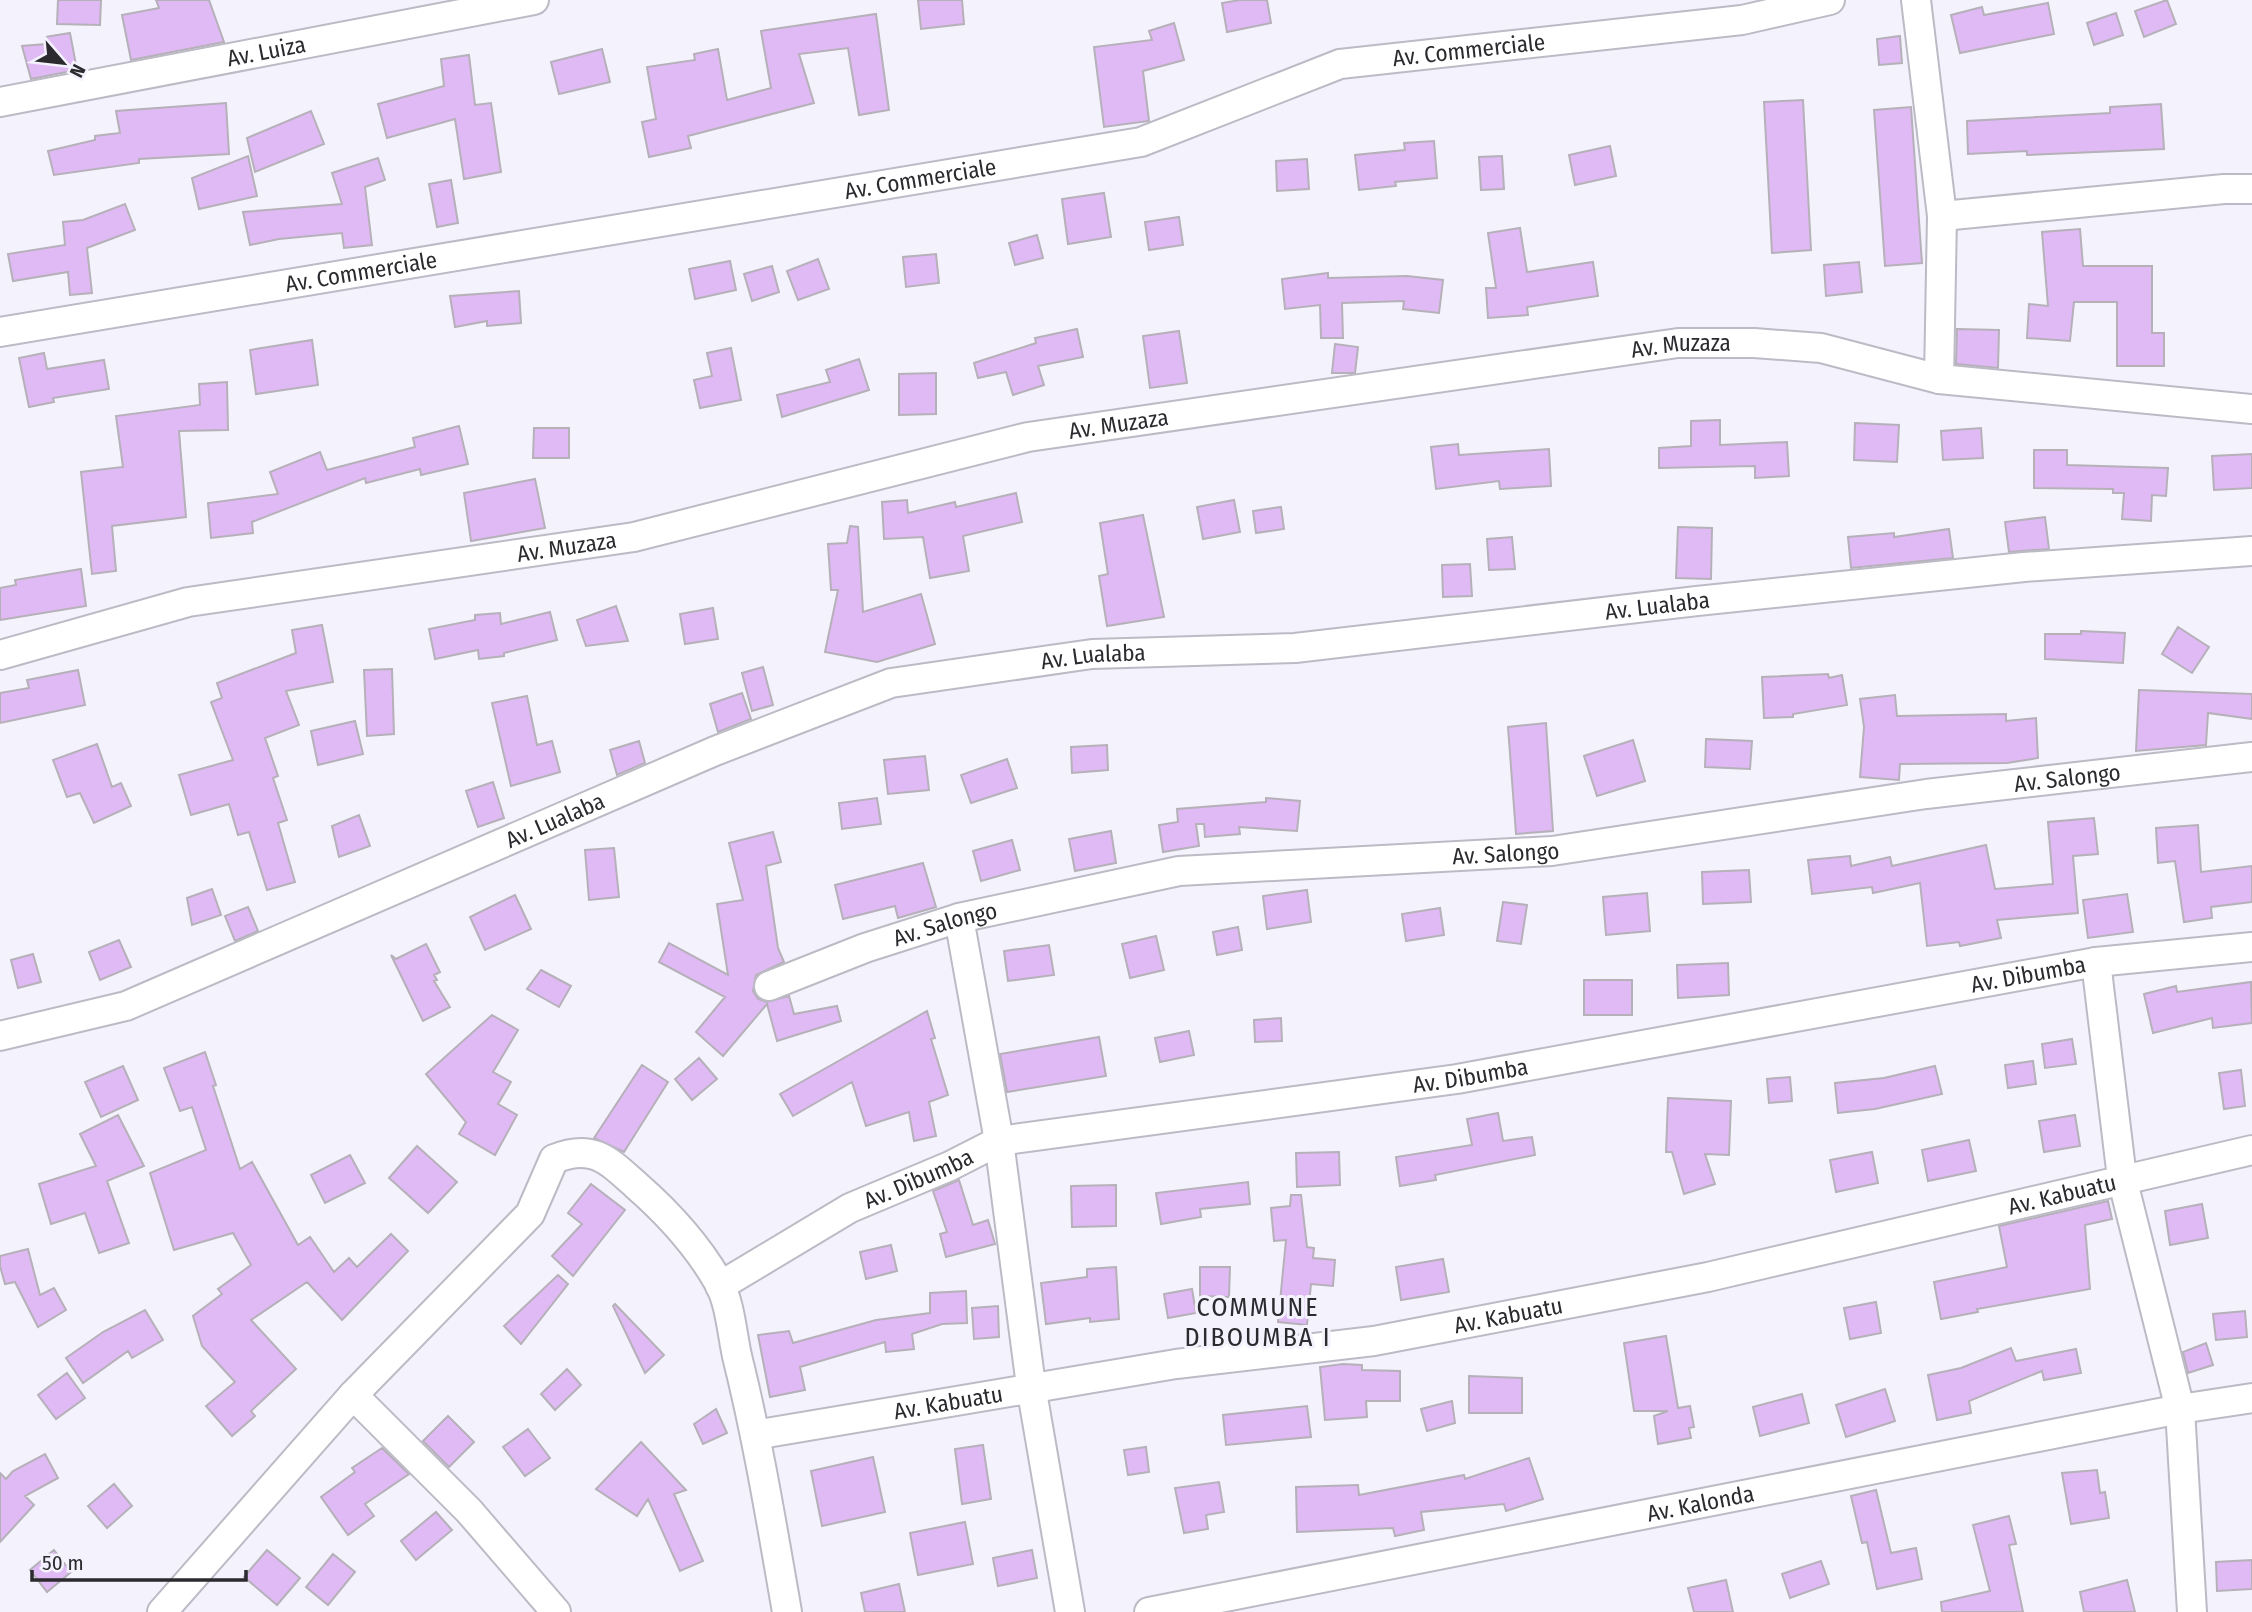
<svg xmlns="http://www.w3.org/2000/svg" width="2252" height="1612" font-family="'Fira Sans Condensed',sans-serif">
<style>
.building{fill:#e0baf5;stroke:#b6b0b9;stroke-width:2}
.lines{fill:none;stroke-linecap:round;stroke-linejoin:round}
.street-casing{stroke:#bcbbc5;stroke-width:32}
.street{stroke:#fff;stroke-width:28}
.labels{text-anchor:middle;stroke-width:6;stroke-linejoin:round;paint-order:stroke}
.street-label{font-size:23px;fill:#2b2a2e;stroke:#f4f3fd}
.quarter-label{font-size:26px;letter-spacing:2px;fill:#2b2a2e;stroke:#f4f3fd}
</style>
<rect width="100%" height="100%" fill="#f4f3fd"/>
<path class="building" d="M58,0H101L100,25L57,24Z
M156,0H209L224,42L131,60L122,15L159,8Z
M918,0H962L964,24L921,29Z
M1240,0H1267L1271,23L1227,32L1222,3Z
M2167,0L2176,24L2144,37L2135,11Z
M2048,3L2054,34L1960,53L1951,15L1982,7L1984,15Z
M2116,13L2123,35L2094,45L2087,23Z
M876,14L889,110L859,115L848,48L799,54L814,103L688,136L691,148L649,157L642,122L656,119L647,67L695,60L694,54L718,49L727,100L771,88L761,31Z
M1174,23L1184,60L1143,71L1149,121L1104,127L1094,47L1152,40L1149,31Z
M70,33L77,70L31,79L22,46L46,44L45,37Z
M1900,36L1902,63L1879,65L1877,39Z
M602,49L610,82L559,94L551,62Z
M469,55L475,105L491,103L501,172L464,179L455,119L387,138L378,104L444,86L441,59Z
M1803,100L1811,250L1772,253L1764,102Z
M226,103L229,154L139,159V163L54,175L48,151L95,140V136L120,133L116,111Z
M2161,104L2164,149L2027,155V151L1968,154L1967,121L2110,113V107Z
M1911,107L1922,263L1885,266L1874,110Z
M311,111L324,144L255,172L247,138Z
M1434,141L1437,178L1395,182L1396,186L1359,190L1355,155L1405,150L1404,143Z
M1610,146L1616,176L1575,185L1569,155Z
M248,156L257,196L199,209L192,178Z
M1502,156L1504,189L1481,190L1479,157Z
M378,158L385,180L365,187L372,245L344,248L342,233L279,239L250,245L243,212L342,204L332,173Z
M1307,159L1309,189L1277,191L1276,161Z
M451,180L458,223L437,227L429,184Z
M1104,193L1111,237L1068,244L1062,199Z
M125,204L135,230L87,248L92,293L70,295L68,272L13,281L8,254L65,245L63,222L83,220Z
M1179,217L1183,245L1149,250L1145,222Z
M1520,228L1527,272L1593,262L1598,296L1527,307L1528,315L1488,318L1486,288H1496L1488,233Z
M2080,229L2083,266H2152V333H2164V366H2117V302H2074L2070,341L2027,338L2029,304L2048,306L2042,232Z
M1037,235L1043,258L1015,265L1009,243Z
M936,254L939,283L906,287L903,257Z
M818,259L829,289L798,300L787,271Z
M730,261L736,290L695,299L689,269Z
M1859,262L1862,292L1826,296L1824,265Z
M772,266L779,292L752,301L744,274Z
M1328,273V278L1407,276L1443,280L1439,313L1403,309L1404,301L1342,303L1343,338H1321L1320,305L1285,309L1282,279Z
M519,291L521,323L487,326V321L455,327L450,296Z
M1077,329L1083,357L1038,366L1044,385L1013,395L1006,372L978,378L974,363L1036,343L1035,338Z
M1957,329L1999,330L1998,368L1956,364Z
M1179,331L1187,383L1150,388L1143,336Z
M312,340L318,385L256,394L250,350Z
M1335,344L1358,347L1355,373H1332Z
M731,348L741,400L700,408L694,380L712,376L707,353Z
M44,353L47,369L104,360L109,389L53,398L54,402L29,407L19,358Z
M859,359L869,390L782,417L777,395L830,382L826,370Z
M936,373V414L899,415V374Z
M227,382L228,430L179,431L186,517L112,526L116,571L92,574L81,472L123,467L116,416L200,405L199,384Z
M1720,420V445L1787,442L1789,476L1755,478V466L1659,468V448L1691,446V421Z
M1855,423L1899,425L1897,462L1854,460Z
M459,426L468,464L421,475L420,469L366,483L365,478L252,522L253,533L211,538L208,503L278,494L270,472L320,452L327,470L415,447L413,438Z
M534,428H569V458H533Z
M1981,428L1983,458L1943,460L1941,431Z
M1458,444L1459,455L1549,449L1551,486L1500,489L1499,481L1436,489L1431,447Z
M2034,450H2067V465L2168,468L2166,496L2152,495L2151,521L2122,519L2124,493H2113V489L2034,488Z
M2252,454V488L2214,490L2212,456Z
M535,479L545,528L471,541L464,493Z
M1016,493L1022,522L963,536L969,571L930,578L923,537L884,539L882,502L907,500L908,513L955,502L956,507Z
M1234,500L1240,532L1203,539L1197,507Z
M1281,507L1284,529L1256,533L1253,511Z
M1143,515L1164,617L1107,626L1099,576L1108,574L1100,523Z
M2045,517L2049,549L2009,552L2005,522Z
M850,526L858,527L863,612L921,594L935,644L877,662L825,652L838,590H831L828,544L847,543Z
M1678,527L1712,528L1711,579L1676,578Z
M1949,529L1953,558L1851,568L1848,537L1894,533V537Z
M1512,537L1515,569L1489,570L1487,539Z
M1470,564L1472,596L1443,597L1442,565Z
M81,569L86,606L0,620V588L16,585L15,580Z
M616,606L628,641L586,646L577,620Z
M713,608L718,639L685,644L680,614Z
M550,612L557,640L504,653V656L479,659L478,650L435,659L429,629L475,620V615L500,613L501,624Z
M322,625L333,682L286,691L299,725L265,738L278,776L273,778L287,820L278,823L295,882L267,890L249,832L238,835L229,804L191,815L179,775L233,760L211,702L222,698L217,683L296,653L292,630Z
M2178,627L2209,647L2192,673L2162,654Z
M2081,631L2125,633L2123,663L2045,659V634H2081Z
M763,667L773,705L752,711L742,673Z
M392,669L394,734L367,736L364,670Z
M78,670L85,705L0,723V693L29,688L27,680Z
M1828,674L1829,678L1842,675L1847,705L1793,714V717L1764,718L1762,677Z
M2139,690L2252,694V719L2208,713L2206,745L2136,751Z
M742,693L751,719L718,732L710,704Z
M1895,695L1897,716L2006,714V721L2036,718L2038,758L2007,763L1900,764L1899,780L1860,777L1864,727L1860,699Z
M527,696L537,745L552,741L560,772L511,786L492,703Z
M355,721L363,754L318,765L311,731Z
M1546,723L1553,831L1516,834L1508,727Z
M1706,739L1752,741L1750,769L1705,767Z
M1633,740L1645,781L1597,796L1584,756Z
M639,741L645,763L617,775L610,750Z
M97,744L112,787L121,783L131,806L94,823L80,793L67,797L53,760Z
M1107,745L1108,770L1072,773L1071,747Z
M925,756L929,790L888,794L884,760Z
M1007,759L1017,788L971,803L961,775Z
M493,782L504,818L478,827L466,791Z
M877,798L881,824L842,829L839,803Z
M1266,798L1300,801L1297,831L1239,827L1240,834L1205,837L1204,824H1196L1199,846L1163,852L1159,825L1178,822L1177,809L1266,802Z
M359,815L370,846L339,857L332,826Z
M2094,818L2098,854L2073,856L2078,913L1997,920L2001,938L1960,946L1959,942L1927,946L1920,883L1873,893L1872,887L1812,894L1808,860L1850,856L1851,866L1890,857L1892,866L1986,845L1995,889L2053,884L2048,822Z
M2198,825L2201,872L2252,866V902L2211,907L2212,918L2184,922L2175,861L2158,863L2156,828Z
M1111,831L1116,863L1075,871L1069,839Z
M773,832L781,862L766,866L778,948L784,962L756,975L753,991L758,999L767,1002L789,996L794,1014L837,1006L841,1021L777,1041L767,1004L723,1056L696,1032L725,997L659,962L669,943L728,975L717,904L743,900L729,843Z
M1012,840L1020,870L981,881L973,851Z
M614,848L619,897L589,900L585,850Z
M923,863L936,907L898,918L895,906L843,919L835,885Z
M1749,870L1751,902L1703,904L1702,872Z
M212,889L221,915L192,925L187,898Z
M1307,890L1311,922L1267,929L1263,896Z
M1647,893L1650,931L1606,935L1603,897Z
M2127,894L2133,932L2088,938L2083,900Z
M515,895L531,929L485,950L470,917Z
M1503,902L1527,905L1521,944L1497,941Z
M248,907L258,931L235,941L225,916Z
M1440,908L1444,935L1406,941L1402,914Z
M1238,927L1242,950L1217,955L1213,932Z
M1156,936L1164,970L1130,978L1122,944Z
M119,940L131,967L100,980L89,952Z
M426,944L440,972L434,975L437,980L434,981L450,1007L423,1021L391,955L396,959Z
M1049,945L1054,975L1008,981L1004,951Z
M33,954L41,982L18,988L11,960Z
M1728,963L1729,995L1678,998L1677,965Z
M541,970L571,986L559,1007L527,989Z
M1584,980H1632V1015H1584Z
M2251,982L2252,1023L2213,1028L2212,1018L2153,1033L2144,994L2176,986L2177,992Z
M927,1011L935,1038L931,1039L948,1095L929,1102L936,1136L914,1141L909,1112L866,1126L852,1082L793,1116L780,1094Z
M492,1015L518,1030L493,1072L511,1082L498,1104L517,1115L495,1155L459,1134L466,1122L426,1074Z
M1281,1018L1282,1041L1255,1042L1254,1020Z
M1189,1031L1194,1055L1160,1062L1155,1038Z
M1099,1037L1106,1076L1007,1092L1000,1054Z
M2072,1039L2076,1064L2045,1068L2042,1044Z
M205,1052L216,1085L213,1086L240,1169L252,1162L298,1245L310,1237L334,1272L349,1258L357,1267L391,1234L408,1251L342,1320L307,1282L251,1320L296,1369L251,1411L255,1416L232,1436L206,1406L235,1382L202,1346L193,1316L222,1294L218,1289L251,1265L233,1233L174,1250L150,1173L206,1150L192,1107L180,1111L164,1068Z
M699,1058L717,1079L692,1100L675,1079Z
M2033,1061L2036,1084L2008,1088L2005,1065Z
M642,1065L668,1082L624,1152L594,1138Z
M123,1066L138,1100L101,1117L85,1082Z
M1935,1066L1942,1094L1875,1109L1838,1113L1835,1083L1884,1078Z
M2241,1070L2245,1106L2224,1109L2219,1073Z
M1790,1077L1792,1101L1769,1103L1767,1079Z
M1668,1098L1731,1101L1729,1155L1705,1154L1715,1184L1684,1194L1672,1152H1666Z
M1498,1113L1503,1141L1532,1137L1535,1155L1435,1175L1436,1180L1400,1186L1396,1157L1472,1145L1467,1119Z
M118,1115L144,1166L107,1181L129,1243L99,1253L85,1213L51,1224L39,1184L96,1166L80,1134Z
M2075,1115L2080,1146L2044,1152L2039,1121Z
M1969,1140L1976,1171L1928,1181L1922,1150Z
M417,1146L457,1182L428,1213L389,1178Z
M1339,1152L1340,1185L1297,1187L1296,1153Z
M1872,1152L1878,1183L1836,1192L1830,1160Z
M350,1155L365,1183L325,1203L311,1175Z
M959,1180L973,1225L988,1220L995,1244L946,1257L940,1234L947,1232L933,1191Z
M1248,1182L1250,1204L1200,1209L1201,1217L1161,1224L1156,1193Z
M591,1184L625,1210L573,1276L552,1256L582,1224L568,1213Z
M1116,1185V1226L1072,1227L1071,1186Z
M1291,1195H1301L1307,1247L1314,1248L1313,1258L1335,1260L1333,1286L1311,1284L1307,1325L1278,1322L1286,1240L1274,1241L1271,1208L1290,1206Z
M2108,1201L2112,1219L2085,1225L2090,1289L1977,1309L1978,1312L1941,1319L1934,1282L2007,1267L1999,1226Z
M2202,1204L2208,1238L2170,1245L2165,1211Z
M891,1245L897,1271L866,1279L860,1252Z
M28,1249L40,1295L54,1288L66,1310L38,1327L15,1282L5,1284L0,1266V1256Z
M1443,1259L1449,1292L1401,1300L1396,1267Z
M1116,1267L1119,1319L1090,1322V1318L1046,1324L1041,1283L1087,1277V1269Z
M1200,1267H1230L1229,1297L1200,1296Z
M558,1275L568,1284L521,1344L504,1326Z
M1192,1289L1196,1313L1168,1318L1164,1294Z
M966,1291L967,1323L942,1324L912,1334L914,1349L886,1352L885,1342L800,1367L805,1390L770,1397L758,1335L789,1331L793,1343L876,1320L930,1313V1293Z
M1876,1302L1881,1333L1850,1339L1844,1308Z
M615,1304L664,1355L645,1373L613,1306Z
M998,1306L999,1337L974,1339L972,1308Z
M145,1310L163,1340L132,1358L128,1351L83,1383L66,1358L103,1332Z
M2245,1311L2247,1337L2216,1340L2213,1314Z
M1666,1336L1678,1408L1690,1406L1694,1427L1689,1428L1691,1438L1658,1444L1654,1416L1668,1411H1634L1624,1343Z
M2206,1343L2213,1365L2188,1373L2183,1352Z
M2011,1348L2016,1361L2076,1349L2081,1373L2044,1380L2042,1371L1969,1401L1971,1413L1937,1420L1928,1375L1961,1368Z
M1343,1364L1362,1365V1370L1400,1371V1401H1366L1367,1417L1325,1420L1320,1367Z
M567,1369L581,1385L555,1410L541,1394Z
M67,1373L85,1398L56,1419L38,1395Z
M1469,1376L1522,1378V1413H1469Z
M1885,1389L1895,1421L1846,1437L1836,1405Z
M1802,1394L1809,1423L1760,1436L1753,1407Z
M1452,1401L1455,1423L1427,1431L1421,1409Z
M1307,1406L1311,1437L1226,1445L1223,1415Z
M716,1409L727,1433L703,1444L694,1424Z
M448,1416L474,1442L449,1467L423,1441Z
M528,1429L550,1458L525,1476L503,1447Z
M641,1442L686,1490L674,1494L703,1561L680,1571L648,1499L637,1516L596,1489Z
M983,1445L991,1499L962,1504L955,1449Z
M1146,1447L1149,1472L1128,1475L1124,1450Z
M382,1448L409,1474L365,1504L374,1516L348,1535L321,1497L355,1472L352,1468Z
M45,1454L58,1478L25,1496L34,1505L0,1542V1473L6,1479L13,1471Z
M873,1457L885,1512L822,1526L811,1471Z
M1529,1458L1543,1499L1506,1511L1504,1504L1421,1512L1424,1530L1395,1536L1393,1528L1297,1532L1296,1487L1358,1485L1359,1495L1464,1475L1465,1479Z
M2097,1470L2100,1493L2105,1492L2109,1518L2071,1524L2062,1473Z
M1219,1482L1224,1512L1206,1515L1208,1529L1184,1533L1175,1488Z
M114,1484L132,1506L107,1528L88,1506Z
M1876,1490L1891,1553L1916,1548L1922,1579L1877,1589L1867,1542L1862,1543L1851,1496Z
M436,1512L452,1530L416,1560L401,1541Z
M2009,1516L2016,1544L2009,1545L2023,1612H1942L1941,1602L1990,1591L1973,1525Z
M965,1522L973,1564L918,1575L910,1533Z
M54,1550L71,1572L47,1592L30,1570Z
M267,1550L300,1578L277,1605L244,1577Z
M1032,1550L1037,1578L998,1586L993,1558Z
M333,1554L355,1572L328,1605L306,1587Z
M2252,1560V1589L2217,1591L2216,1562Z
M1821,1561L1829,1584L1790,1598L1782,1574Z
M1726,1580L1733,1612H1694L1688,1588Z
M2127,1580L2135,1612H2084L2080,1592Z
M899,1584L905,1612H865L861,1593Z"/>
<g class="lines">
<g class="street-casing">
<g id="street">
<path d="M1916,0L1942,216L1939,379"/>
<path id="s1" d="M0,102L534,0"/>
<path d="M1942,216L2224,189H2252"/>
<path id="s2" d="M0,332L1141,142L1340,64L1742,20L1830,0"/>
<path id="s3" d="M0,655L188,602L634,537L1028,437L1678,343H1754L1821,348L1939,379L2252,409"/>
<path d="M959,918L999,1141L1031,1386L1070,1612"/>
<path d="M2096,962L2122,1178L2180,1409L2192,1612"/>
<path id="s4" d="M769,986L865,948L959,918L1179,871L1552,851L1926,794L2252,757"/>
<path id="s5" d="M0,1036L126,1006L715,751L891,683L1092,654L1295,648L1697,601L2024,567L2252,551"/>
<path id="s6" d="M720,1286L850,1208L950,1166L999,1141L1457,1079L2096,962L2252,947"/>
<path d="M353,1395L469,1511L556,1612"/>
<path id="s7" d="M755,1435L1176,1364L1374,1341L1708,1277L2252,1150"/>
<path d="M162,1612L353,1395L530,1214L554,1159C593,1143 608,1160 637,1186C669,1214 698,1246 719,1283C730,1303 732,1333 737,1356C758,1440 772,1526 787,1612"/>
<path id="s8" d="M1149,1612L2180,1409L2252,1398"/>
</g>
</g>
<use href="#street" class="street"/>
</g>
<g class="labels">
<g class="street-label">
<text dy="8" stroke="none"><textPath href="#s2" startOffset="1500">Av. Commerciale</textPath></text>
<text dy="8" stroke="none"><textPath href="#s1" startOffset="271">Av. Luiza</textPath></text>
<text dy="8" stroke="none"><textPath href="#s2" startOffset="933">Av. Commerciale</textPath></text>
<text dy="8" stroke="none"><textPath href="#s2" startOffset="366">Av. Commerciale</textPath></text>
<text dy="8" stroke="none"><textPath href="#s3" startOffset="1712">Av. Muzaza</textPath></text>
<text dy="8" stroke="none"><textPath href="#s3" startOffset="1144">Av. Muzaza</textPath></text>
<text dy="8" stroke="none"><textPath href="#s3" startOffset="578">Av. Muzaza</textPath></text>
<text dy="8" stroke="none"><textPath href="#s5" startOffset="1731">Av. Lualaba</textPath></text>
<text dy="8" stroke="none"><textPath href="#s5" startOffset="1164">Av. Lualaba</textPath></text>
<text dy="8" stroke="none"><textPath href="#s4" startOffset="1321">Av. Salongo</textPath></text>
<text dy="8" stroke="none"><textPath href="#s5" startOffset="597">Av. Lualaba</textPath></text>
<text dy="8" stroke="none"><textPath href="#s4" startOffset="754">Av. Salongo</textPath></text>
<text dy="8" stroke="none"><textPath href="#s4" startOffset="187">Av. Salongo</textPath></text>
<text dy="8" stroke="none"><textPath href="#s6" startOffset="1358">Av. Dibumba</textPath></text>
<text dy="8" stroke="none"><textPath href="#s6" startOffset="791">Av. Dibumba</textPath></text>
<text dy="8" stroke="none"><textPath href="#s6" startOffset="226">Av. Dibumba</textPath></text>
<text dy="8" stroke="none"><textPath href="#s7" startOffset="1330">Av. Kabuatu</textPath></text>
<text dy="8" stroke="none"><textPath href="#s7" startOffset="763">Av. Kabuatu</textPath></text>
<text dy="8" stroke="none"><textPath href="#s7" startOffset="196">Av. Kabuatu</textPath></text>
<text dy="8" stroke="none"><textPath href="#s8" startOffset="562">Av. Kalonda</textPath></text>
</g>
<g class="quarter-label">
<text x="1258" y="1316">COMMUNE<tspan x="1258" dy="30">DIBOUMBA I</tspan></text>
</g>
</g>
<g transform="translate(63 63) rotate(118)" stroke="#f4f3fd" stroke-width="5" paint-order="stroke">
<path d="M0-5L12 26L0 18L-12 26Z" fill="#2b2a2e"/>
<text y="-10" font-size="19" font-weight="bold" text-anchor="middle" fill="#2b2a2e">N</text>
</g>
<path d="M32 1570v10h214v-10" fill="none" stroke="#2b2a2e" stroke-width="3.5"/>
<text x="42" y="1570" font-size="21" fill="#2b2a2e" stroke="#f4f3fd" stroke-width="5" paint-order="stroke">50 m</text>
</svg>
